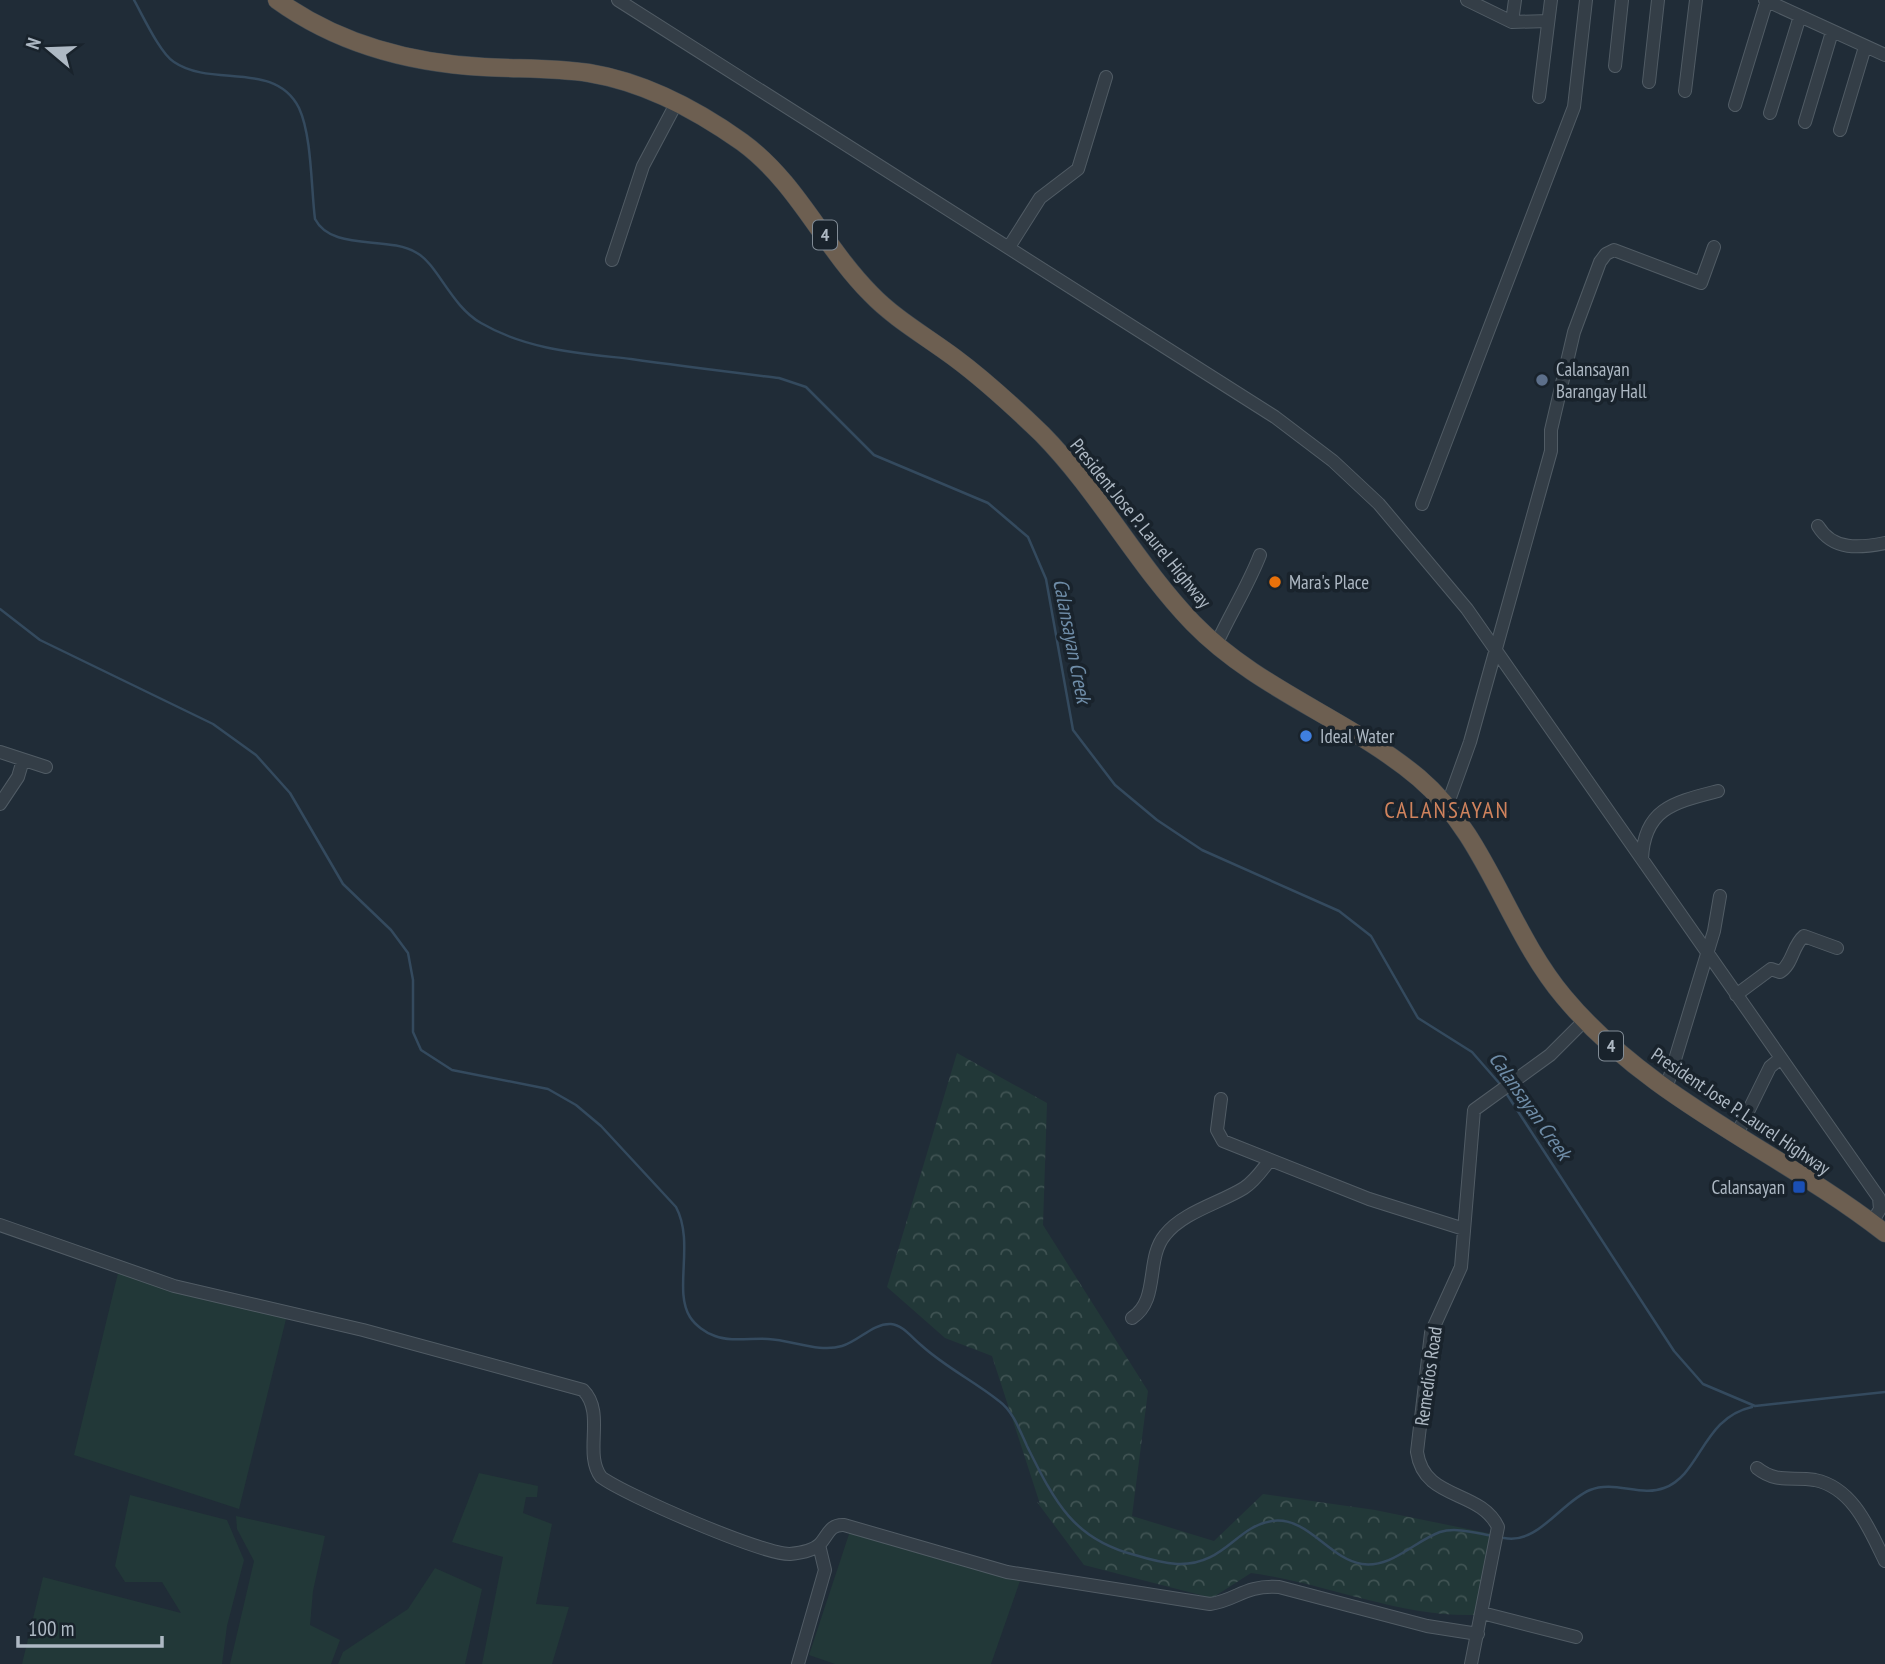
<svg xmlns="http://www.w3.org/2000/svg" width="1885" height="1664" font-family="'PT Sans Narrow',sans-serif">
<style>
.green{fill:#223838}
.forest{fill:url(#forest-crowns)}
.lines{fill:none;stroke-linecap:round;stroke-linejoin:round}
.stream{stroke:#344a5e;stroke-width:2.5}
.minor-casing{stroke:#515c65;stroke-width:14}
.highway-casing{stroke:#3e4952;stroke-width:19}
.minor{stroke:#343e47;stroke-width:12}
.highway{stroke:#6d5f51;stroke-width:18}
.service-dot{fill:#5c6f8a;stroke:#19232c;stroke-width:2.5}
.food-dot{fill:#e8710a;stroke:#19232c;stroke-width:2.5}
.shop-dot{fill:#3f7fe0;stroke:#19232c;stroke-width:2.5}
.transit-dot{fill:#1a4fb4;stroke:#19232c;stroke-width:2.5}
.labels{text-anchor:middle;stroke-width:7;stroke-linejoin:round;paint-order:stroke}
.shield{fill:#19232c;stroke:#818c96;stroke-width:2}
.shield-label{font-size:18px;font-weight:bold;fill:#aeb9c4}
.poi-label{font-size:19px;fill:#aeb9c4;stroke:#19232c;text-anchor:start}
.street-label{font-size:19px;fill:#aeb9c4;stroke:#19232c}
.water-label{font-size:21px;font-style:italic;fill:#6f8da8;stroke:#19232c}
.quarter-label{font-size:23px;letter-spacing:2px;fill:#d0835d;stroke:#19232c}
</style>
<defs>
<pattern id="forest-crowns" width="20" height="18" patternUnits="userSpaceOnUse" patternTransform="scale(1.75)"><rect width="20" height="18" fill="#223838"/><path d="M2 6a3 3 0 1 1 6 0M12 15a3 3 0 1 1 6 0" fill="none" stroke="#405353"/></pattern>
</defs>
<rect width="100%" height="100%" fill="#202c37"/>
<path class="green" d="M119,1269L289,1307L239,1509L74,1455Z
M479,1473L538,1486L537,1497H526L523,1513L552,1524L536,1604L569,1607L552,1664H482L503,1557L452,1542Z
M130,1495L227,1520L244,1560L227,1626L222,1664H22L43,1577L181,1613L162,1582H125L115,1566Z
M236,1516L325,1536L313,1591L310,1625L340,1640L331,1664H230L254,1561L237,1529Z
M850,1531L1020,1581L991,1664H835L809,1655Z
M435,1568L482,1589L465,1664H338L343,1652L408,1609Z"/>
<path class="forest" d="M957,1053L1047,1103L1043,1225L1148,1391L1132,1516L1214,1541L1263,1494L1375,1510L1492,1534L1475,1615C1398,1617 1326,1583 1251,1573L1212,1598L1084,1565L1037,1502L1040,1504L992,1356L945,1338L887,1287Z"/>
<g class="lines">
<path class="stream" d="M134,0C143,16 160,53 174,62C212,88 275,60 299,108C312,136 311,188 315,219C332,252 388,235 417,253C438,265 451,306 481,323C527,350 579,353 631,359C680,366 730,372 779,378L806,387L874,455L988,503L1028,537L1046,579L1073,730L1115,785L1157,820L1202,850L1339,911L1371,936L1418,1018L1472,1052L1500,1084
M0,609L40,640L213,724L256,755L290,793L343,884L391,930L408,953L413,980V1032L421,1050L452,1070L548,1089L576,1105L601,1126L676,1207C695,1243 673,1290 690,1317C695,1325 706,1333 715,1336C731,1342 751,1338 768,1339C792,1340 819,1353 842,1346C859,1341 873,1323 891,1324C903,1325 912,1338 921,1345C945,1367 974,1381 999,1401C1013,1411 1020,1431 1027,1446C1054,1500 1072,1539 1135,1555C1148,1559 1163,1563 1177,1564C1224,1566 1236,1526 1272,1521C1308,1516 1329,1559 1362,1564C1392,1568 1413,1542 1440,1532C1456,1527 1476,1533 1493,1536
M1506,1093L1674,1351L1703,1384L1755,1406L1885,1392
M1504,1538C1538,1545 1561,1502 1590,1490C1614,1480 1641,1497 1664,1488C1701,1475 1702,1418 1752,1407"/>
<g class="minor-casing">
<path id="minor" d="M618,0L1275,417L1333,461L1379,504L1467,609L1879,1198L1880,1209L1872,1223
M1467,0L1512,22L1548,21
M1765,0L1885,55
M1512,22L1515,0
M1615,66L1622,0
M1649,82L1658,0
M1685,91L1696,0
M1539,97L1551,0
M1735,105L1767,0
M1770,113L1800,16
M1805,122L1832,32
M1840,130L1865,47
M1009,247L1040,198L1078,169L1106,77
M612,260L643,166L677,102
M1422,504L1574,107L1586,0
M1818,526C1833,551 1860,548 1885,543
M1216,645C1230,614 1248,586 1260,555
M0,752L46,767
M0,804L18,777L23,760
M1447,806L1470,742L1551,451V430L1574,332L1600,262L1606,254L1614,250L1701,283L1714,247
M1642,859C1644,808 1675,802 1718,791
M1736,995L1771,969L1780,972C1793,964 1792,946 1804,936L1837,948
M1666,1089L1714,931L1720,896
M1221,1099L1217,1130L1223,1141L1369,1199L1464,1229
M1736,1136L1770,1067L1781,1058
M0,1225L174,1286L363,1330L583,1390C606,1413 583,1453 601,1477C625,1495 764,1555 790,1554C800,1553 813,1551 820,1544C828,1535 830,1524 844,1525L1007,1572L1210,1604C1238,1600 1243,1585 1279,1587L1427,1626L1478,1634
M1132,1318C1160,1300 1145,1259 1165,1235C1183,1212 1220,1203 1244,1188C1255,1181 1262,1170 1270,1160
M1757,1468C1777,1484 1793,1476 1815,1480C1854,1488 1870,1531 1885,1561
M1482,1613L1576,1637
M798,1664L825,1570L819,1545
M1471,1664L1498,1527C1480,1489 1424,1501 1417,1452L1431,1333L1461,1267L1474,1110L1550,1055L1585,1020"/>
</g>
<g class="highway-casing">
<path id="highway" d="M277,0C338,44 409,63 484,67C519,69 555,68 589,73C644,82 697,110 742,142C798,183 823,246 871,294C895,319 927,337 955,358C986,381 1014,407 1042,434C1099,492 1137,565 1193,623C1258,690 1349,719 1419,778C1487,836 1507,929 1564,997C1651,1101 1780,1151 1885,1233"/>
</g>
<use href="#minor" class="minor"/>
<use href="#highway" class="highway"/>
</g>
<circle class="service-dot" cx="1542" cy="380" r="7"/>
<circle class="food-dot" cx="1275" cy="582" r="7"/>
<circle class="shop-dot" cx="1306" cy="736" r="7"/>
<rect class="transit-dot" x="1792" y="1180" width="14" height="14" rx="3.5"/>
<g class="labels">
<g class="shield">
<rect x="813" y="220.5" width="24" height="29" rx="5"/>
<rect x="1599" y="1031.5" width="24" height="29" rx="5"/>
</g>
<g class="shield-label">
<text x="825" y="241">4</text>
<text x="1611" y="1052">4</text>
</g>
<g class="poi-label">
<text x="1556" y="376">Calansayan<tspan x="1556" dy="22">Barangay Hall</tspan></text>
<text x="1289" y="589">Mara's Place</text>
<text x="1320" y="743">Ideal Water</text>
<text x="1785" y="1194" text-anchor="end">Calansayan</text>
</g>
<g class="street-label">
<text transform="translate(1141 523) rotate(51)" y="7">President Jose P. Laurel Highway</text>
<text transform="translate(1741 1111) rotate(34)" y="7">President Jose P. Laurel Highway</text>
<text transform="translate(1428 1376) rotate(-82)" y="7">Remedios Road</text>
</g>
<g class="water-label">
<text transform="translate(1072 641) rotate(79)" y="7">Calansayan Creek</text>
<text transform="translate(1530 1106) rotate(55)" y="7">Calansayan Creek</text>
</g>
<g class="quarter-label">
<text x="1447" y="818">CALANSAYAN</text>
</g>
</g>
<g transform="translate(49 49) rotate(289)" stroke="#19232c" stroke-width="5" paint-order="stroke">
<path d="M0-5L12 26L0 18L-12 26Z" fill="#aeb9c4"/>
<text y="-10" font-size="19" font-weight="bold" text-anchor="middle" fill="#aeb9c4">N</text>
</g>
<path d="M18 1636v10h144v-10" fill="none" stroke="#aeb9c4" stroke-width="3.5"/>
<text x="28" y="1636" font-size="21" fill="#aeb9c4" stroke="#19232c" stroke-width="5" paint-order="stroke">100 m</text>
</svg>
